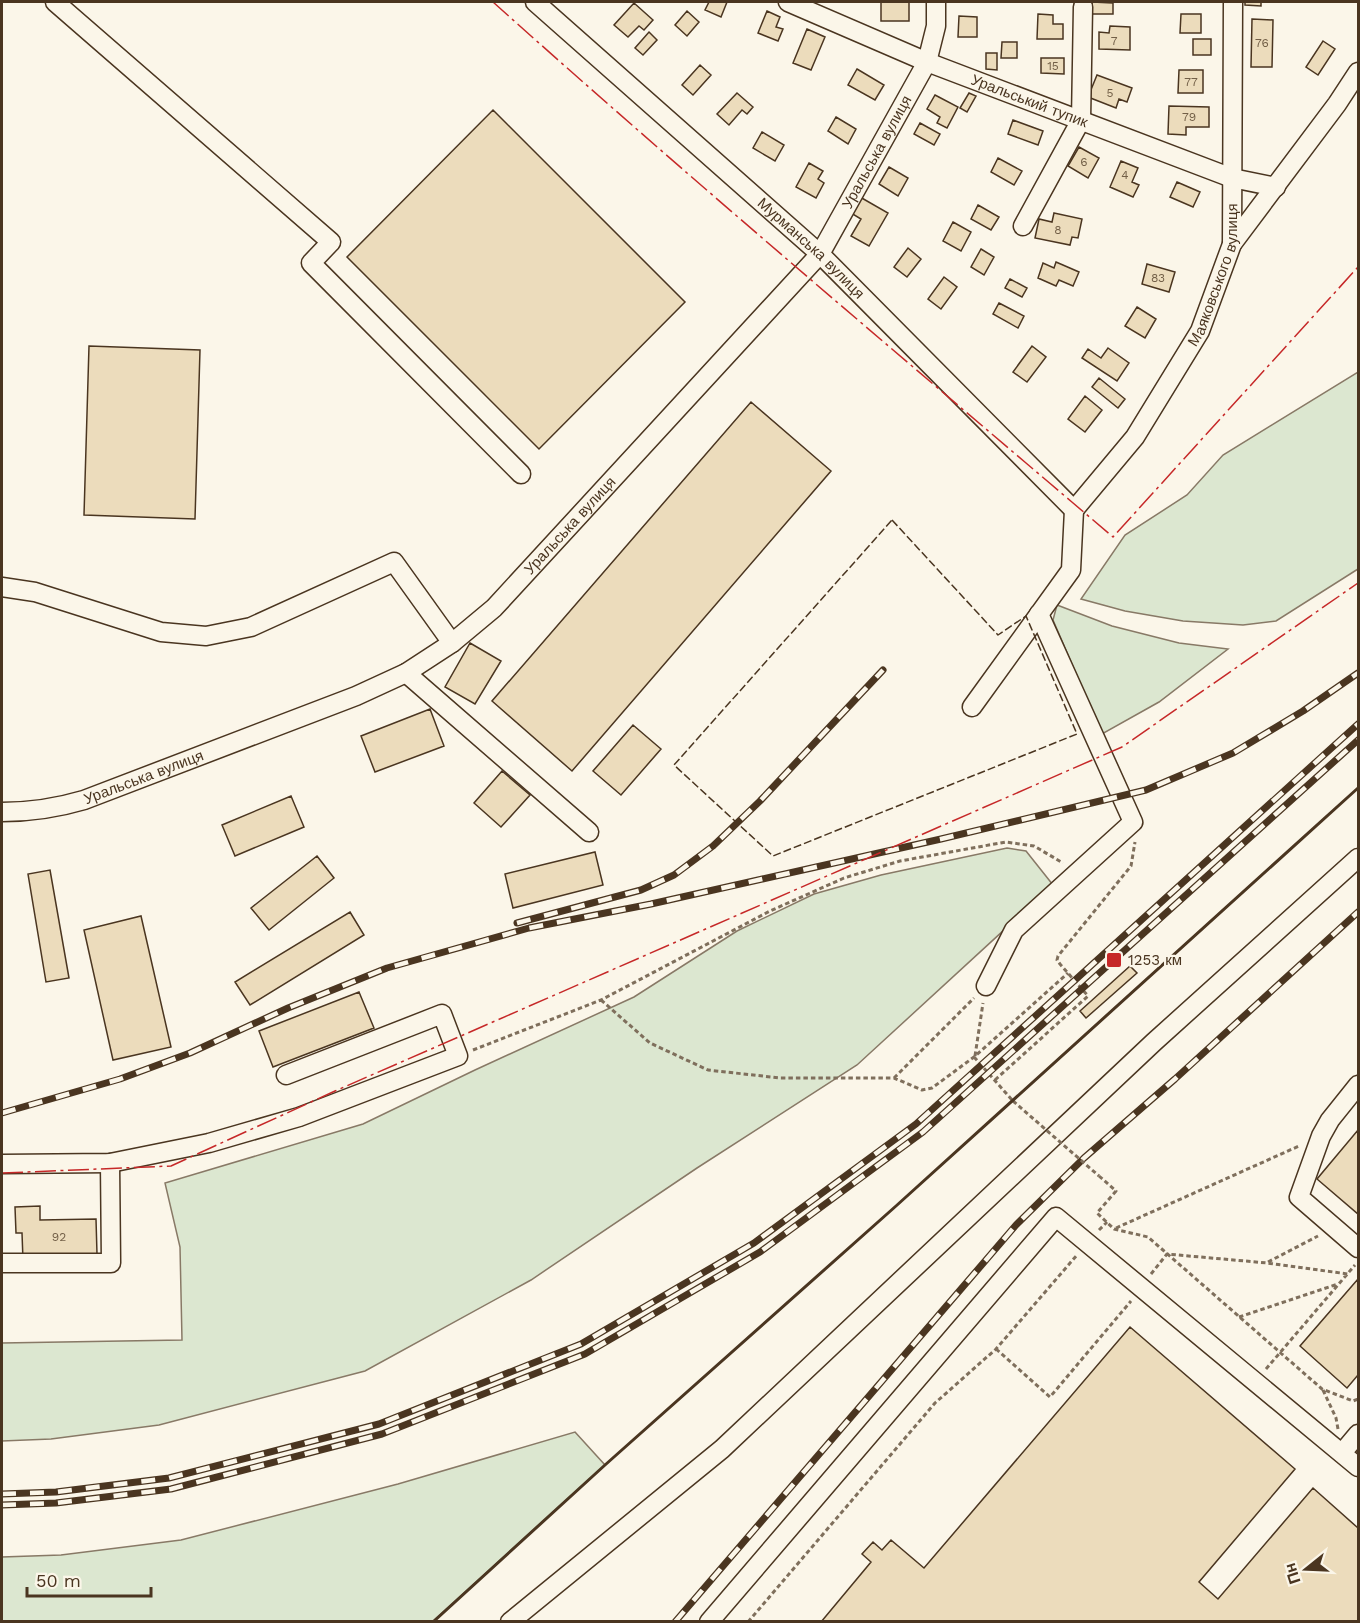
<svg xmlns="http://www.w3.org/2000/svg" width="1360" height="1623" font-family="'Work Sans',sans-serif">
<style>
.green{fill:#dce7d0;stroke:#887966;stroke-width:1.5}
.building{fill:#ecdcbc;stroke:#4a3520;stroke-width:1.5}
.lines{fill:none;stroke-linecap:round;stroke-linejoin:round}
.minor-casing{stroke:#4a3520;stroke-width:21}
.path{stroke:#7f6f5c;stroke-width:3;stroke-dasharray:4.5 3;stroke-linecap:butt}
.minor{stroke:#fbf6e9;stroke-width:18}
.rail-casing{stroke:#4a3520;stroke-width:7}
.rail{stroke:#fbf6e9;stroke-width:4.5;stroke-dasharray:14;stroke-linecap:butt}
.path-bridge{stroke:#7f6f5c;stroke-width:3;stroke-dasharray:4.5 3;stroke-linecap:butt}
.fence{stroke:#4a3520;stroke-width:1.5;stroke-dasharray:8 3;stroke-linecap:butt}
.wall{stroke:#4a3520;stroke-width:3}
.power{stroke:#c62828;stroke-width:1.5;stroke-dasharray:21 4.5 3 4.5;stroke-linecap:butt}
.poi-dot{fill:#c62828;stroke:#fbf6e9;stroke-width:2}
.labels{text-anchor:middle;stroke-width:4.5;stroke-linejoin:round;paint-order:stroke}
.number-label{font-size:12px;fill:#725f47}
.street-label{font-size:15px;fill:#4a3520;stroke:#fbf6e9}
.poi-label{font-size:15px;fill:#4a3520;stroke:#fbf6e9;text-anchor:start}
</style>
<rect width="100%" height="100%" fill="#fbf6e9"/>
<path class="green" d="M1358,372V569L1276,621L1243,625L1183,621L1125,611L1081,599L1125,535L1187,495L1223,455Z
M1057,605L1112,626L1179,643L1228,649L1159,702L1102,734L1053,620Z
M1007,848L1026,851L1053,885L857,1065L697,1168L531,1280L365,1371L159,1425L51,1439L2,1441V1343L182,1340L180,1247L165,1183L363,1124L475,1070L634,997L737,931L814,894L881,875Z
M575,1432L605,1465L433,1621H2V1557L61,1555L181,1540L398,1484Z"/>
<path class="building" d="M709,2H727L721,17L705,10Z
M881,2H909V21H881Z
M1092,2L1113,3V14H1092Z
M1245,2H1261V6L1245,5Z
M634,3L653,20L644,30L639,26L628,37L614,25Z
M687,11L699,22L687,36L675,25Z
M767,11L780,17L776,27L783,29L778,41L758,33Z
M1038,14L1053,15V24H1063V39H1037Z
M1181,14H1201V33H1180Z
M959,16L977,17V37H958Z
M1252,19L1273,20L1272,67H1251Z
M1110,26L1130,27V50L1099,49V32L1109,33Z
M807,29L825,37L811,70L793,63Z
M649,32L657,40L643,55L635,48Z
M1193,39H1211V55H1193Z
M1323,41L1335,49L1318,75L1306,67Z
M1002,42H1017V58H1001Z
M986,53H997V70L986,69Z
M1041,58H1064V74L1041,73Z
M700,65L711,75L693,95L682,85Z
M857,69L884,85L875,100L848,85Z
M1179,70H1203V93H1178Z
M1097,75L1132,88L1127,102L1119,99L1116,108L1088,97Z
M737,93L753,107L747,114L742,110L729,125L717,114Z
M969,93L976,96L967,112L960,108Z
M935,95L958,107L947,128L937,123L940,117L927,109Z
M1169,106L1209,107V127H1186V135L1168,134Z
M493,110L685,302L539,449L347,257Z
M836,117L856,129L848,144L828,131Z
M1013,120L1043,131L1038,145L1008,134Z
M920,123L940,134L934,145L914,134Z
M762,132L784,145L775,161L753,148Z
M1079,147L1099,158L1088,178L1068,166Z
M998,158L1022,171L1014,185L991,172Z
M1121,161L1138,168L1132,182L1139,185L1133,197L1110,187Z
M809,163L823,171L818,179L824,183L816,198L796,187Z
M889,167L908,178L898,196L879,184Z
M1177,182L1200,192L1193,207L1170,197Z
M860,197L888,213L869,246L851,236L861,219L851,213Z
M978,205L999,217L991,230L971,219Z
M1054,213L1082,219L1078,238L1072,237L1070,245L1035,238L1039,219L1052,222Z
M953,222L971,232L961,251L943,241Z
M908,248L921,259L907,277L894,267Z
M981,249L994,257L984,275L971,267Z
M1056,262L1079,272L1073,286L1059,280L1056,286L1038,278L1043,263L1054,268Z
M1147,264L1175,272L1169,292L1142,284Z
M944,277L957,287L941,309L928,299Z
M1010,279L1027,288L1022,297L1005,288Z
M999,303L1024,316L1018,328L993,314Z
M1137,307L1156,319L1145,338L1125,326Z
M89,346L200,350L195,519L84,515Z
M1032,346L1046,357L1027,382L1013,372Z
M1108,348L1129,363L1117,381L1082,358L1088,349L1101,358Z
M1099,378L1125,399L1118,408L1092,387Z
M1085,396L1102,410L1085,432L1068,419Z
M751,402L831,471L572,771L492,701Z
M470,643L501,661L475,704L445,687Z
M430,709L444,746L375,772L361,736Z
M633,725L661,749L621,795L593,771Z
M502,771L530,795L501,827L474,803Z
M291,796L304,827L235,856L222,825Z
M595,852L603,885L513,908L505,874Z
M317,856L334,878L269,930L251,908Z
M50,870L69,978L46,982L28,874Z
M350,912L364,935L250,1005L235,982Z
M141,916L171,1047L113,1060L84,930Z
M1130,966L1137,973L1086,1018L1080,1011Z
M359,992L374,1028L273,1067L259,1031Z
M1358,1130V1214L1317,1179Z
M40,1206V1220L96,1219L97,1254L23,1260L22,1233H16L15,1207Z
M1358,1279V1375L1347,1388L1300,1346Z
M1130,1327L1295,1469L1199,1582L1218,1599L1313,1488L1358,1528V1622H821L871,1562L862,1554L873,1542L882,1550L891,1540L924,1568Z"/>
<g class="lines">
<g class="minor-casing">
<g id="minor">
<path d="M55,2L331,242L311,263L521,474"/>
<path id="s1" d="M535,2L820,254L1074,510"/>
<path id="s2" d="M788,2L927,62L1232,178L1276,187"/>
<path d="M1023,226L1081,120L1083,7"/>
<path d="M1232,244L1337,104L1358,72"/>
<path id="s3" d="M1074,510L1135,437L1200,331L1232,244L1233,2"/>
<path d="M2,587L35,592L161,632L206,636L251,627L394,562L452,643"/>
<path d="M406,673L589,832"/>
<path d="M972,707L1071,570L1074,510"/>
<path id="s4" d="M2,812C31,812 57,808 84,800L356,696L406,673L452,643L494,608L820,254L927,62L936,26V2"/>
<path d="M986,986L1014,930L1133,822L1039,614"/>
<path d="M1358,1085L1330,1120L1321,1136L1299,1197L1358,1248"/>
<path d="M2,1164L110,1163L209,1143L299,1117L458,1056L442,1014L286,1075"/>
<path d="M2,1263H111L110,1163"/>
<path d="M1342,1453L1358,1434"/>
<path d="M510,1622L722,1449L1154,1042L1358,858"/>
<path d="M709,1622L1056,1217L1358,1467"/>
</g>
</g>
<path class="path" d="M601,1000L650,1043L708,1070L780,1078H894L922,1090L932,1088L974,1057L1068,973
M473,1050L601,1000L770,911L844,878L900,861L1006,842L1034,846L1063,863
M975,1056L983,1003
M974,1057L1013,1101
M894,1078L974,998
M995,1080L1088,996L1060,964L1057,960L1058,956L1131,866L1135,842
M1099,1176L1116,1191L1097,1213L1114,1229L1148,1237L1322,1389L1353,1401L1358,1399
M1116,1228L1299,1146
M1099,1230L1107,1222
M1268,1262L1318,1236
M1151,1274L1167,1254L1267,1263L1348,1274
M1239,1317L1338,1284
M996,1349L1050,1397L1131,1301
M1266,1369L1355,1265
M1323,1390L1336,1418L1338,1429
M748,1622L935,1403L996,1349L1077,1255"/>
<use href="#minor" class="minor"/>
<g class="rail-casing">
<path id="rail" d="M517,923L641,890L674,875L713,846L760,801L883,670
M2,1113L120,1079L190,1053L288,1008L387,968L529,928L651,904L941,839L1146,790L1233,753L1303,711L1358,673
M2,1494L56,1492L169,1478L379,1424L581,1344L754,1243L916,1124L1358,724
M2,1505L56,1503L171,1489L382,1434L585,1354L760,1252L923,1132L1358,740
M675,1622L1016,1225L1084,1158L1175,1079L1358,912"/>
</g>
<use href="#rail" class="rail"/>
<path class="path-bridge" d="M1013,1101L1099,1176"/>
<path class="fence" d="M892,520L998,635L1026,616L1077,734L773,856L674,765Z"/>
<path class="wall" d="M433,1622L605,1465L896,1206L1358,788"/>
<path class="power" d="M493,2C696,184 905,360 1113,537L1358,267
M2,1173L171,1166L335,1091L1122,747L1358,583"/>
</g>
<rect class="poi-dot" x="1106" y="952" width="16" height="16" rx="3"/>
<g class="labels">
<g class="number-label">
<text x="1114" y="45">7</text>
<text x="1262" y="47">76</text>
<text x="1053" y="70">15</text>
<text x="1191" y="86">77</text>
<text x="1110" y="97">5</text>
<text x="1189" y="121">79</text>
<text x="1084" y="166">6</text>
<text x="1125" y="179">4</text>
<text x="1058" y="234">8</text>
<text x="1158" y="282">83</text>
<text x="59" y="1241">92</text>
</g>
<g class="street-label">
<text dy="5" stroke="none"><textPath href="#s2" startOffset="261">Уральський тупик</textPath></text>
<text dy="5" stroke="none"><textPath href="#s4" startOffset="1137">Уральська вулиця</textPath></text>
<text dy="5" stroke="none"><textPath href="#s1" startOffset="370">Мурманська вулиця</textPath></text>
<text dy="5" stroke="none"><textPath href="#s3" startOffset="278">Маяковського вулиця</textPath></text>
<text dy="5" stroke="none"><textPath href="#s4" startOffset="651">Уральська вулиця</textPath></text>
<text dy="5" stroke="none"><textPath href="#s4" startOffset="147">Уральська вулиця</textPath></text>
</g>
<g class="poi-label">
<text x="1128" y="965">1253 км</text>
</g>
</g>
<rect width="1360" height="1623" fill="none" stroke="#4a3520" stroke-width="6"/>
<g transform="translate(1306 1569) rotate(252)" stroke="#fbf6e9" stroke-width="4.5" paint-order="stroke">
<path d="M0-4.5L10 22L0 15L-10 22Z" fill="#4a3520"/>
<text y="-9" font-size="16" font-weight="bold" text-anchor="middle" fill="#4a3520">Пн</text>
</g>
<path d="M27 1587v9h124v-9" fill="none" stroke="#4a3520" stroke-width="3"/>
<text x="36" y="1587" font-size="18" fill="#4a3520" stroke="#fbf6e9" stroke-width="4.5" paint-order="stroke">50 m</text>
</svg>
